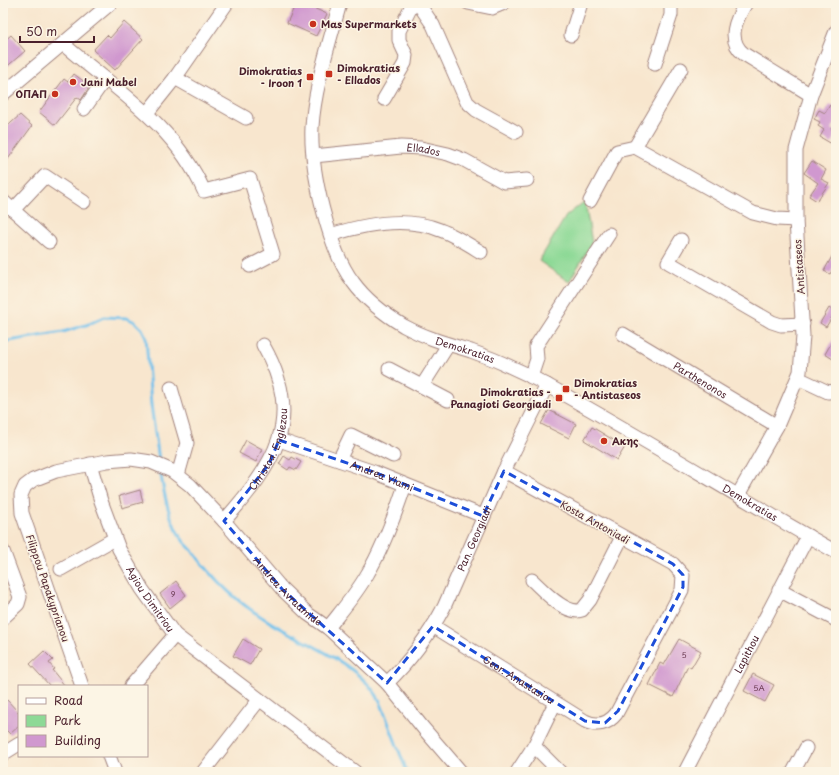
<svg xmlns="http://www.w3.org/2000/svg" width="839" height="775" font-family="'Playpen Sans',sans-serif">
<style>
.green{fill:#8dd996;stroke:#6c7c60}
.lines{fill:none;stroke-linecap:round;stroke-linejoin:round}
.stream{stroke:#70c1ec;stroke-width:3}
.building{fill:#d098cf}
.minor-casing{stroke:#a1827c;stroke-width:15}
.minor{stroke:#fff;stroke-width:13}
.marked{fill:none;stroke:#1d4ed8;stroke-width:3;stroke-dasharray:8 5;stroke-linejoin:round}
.poi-dot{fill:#c8321e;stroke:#fcf5e5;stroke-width:1.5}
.labels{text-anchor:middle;stroke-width:3;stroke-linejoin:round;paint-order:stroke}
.number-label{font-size:8px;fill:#6c3d54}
.poi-label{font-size:10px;font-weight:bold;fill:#4a1f2b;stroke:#fcf5e5;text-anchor:start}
.street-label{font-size:10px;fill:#4a1f2b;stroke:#fcf5e5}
</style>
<rect width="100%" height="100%" fill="#fcf5e5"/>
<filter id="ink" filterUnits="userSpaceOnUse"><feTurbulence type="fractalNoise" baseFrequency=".025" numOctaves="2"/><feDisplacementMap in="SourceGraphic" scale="8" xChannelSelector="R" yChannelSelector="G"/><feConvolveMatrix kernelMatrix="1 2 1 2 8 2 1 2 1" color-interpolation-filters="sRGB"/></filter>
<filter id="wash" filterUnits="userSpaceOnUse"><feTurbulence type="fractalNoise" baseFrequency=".012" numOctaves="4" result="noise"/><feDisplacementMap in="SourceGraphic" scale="16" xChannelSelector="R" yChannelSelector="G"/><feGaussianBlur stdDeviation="0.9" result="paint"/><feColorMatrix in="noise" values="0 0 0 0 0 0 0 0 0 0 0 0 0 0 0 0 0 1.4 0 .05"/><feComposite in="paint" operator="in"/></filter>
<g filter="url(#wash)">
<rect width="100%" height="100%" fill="#f8e6ce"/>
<path class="green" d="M585,201L592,243L569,282L539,261L566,216Z"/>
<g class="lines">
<path class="stream" d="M3,342L63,332L89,324L104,317L127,318L135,322L142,329L146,337L151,405L159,460
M160,470C164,493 169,523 184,542C189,547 194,552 198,558C225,593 250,612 289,633C319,649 363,669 380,701L407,772"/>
</g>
<g id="blocks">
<path class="building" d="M296,3H302L327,14L316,36L287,23Z
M124,22L143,39L115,70L93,50L107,35L110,38Z
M11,35L25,51L3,70V42Z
M74,74L90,86L81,100L77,97L55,125L39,112L64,79L68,82Z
M830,105L836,108V121L831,129L836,131V136L832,144L820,137L824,130L818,126L820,122L814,119L819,110L825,113Z
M20,115L32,126L3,166V130Z
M812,161L826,170L821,179L829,183L817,201L809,196L818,183L804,173Z
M836,249V264L830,274L824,271Z
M829,308L835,312L826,327L820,323Z
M836,335V361L825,354Z
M549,410L576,424L569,438L541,424Z
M592,427L625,447L617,460L584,440Z
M246,440L262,449L256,462L239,453Z
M284,456L290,460L292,457L301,462L296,470L290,467L288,470L279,464Z
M140,490L143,502L122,508L119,496Z
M176,581L186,595L170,608L160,594Z
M243,639L259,649L250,665L233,656Z
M679,639L701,651L691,668L688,666L673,697L649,685L660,663L664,665Z
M44,651L53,660L49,663L54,669L52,670L65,686H50L30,664Z
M753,674L774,685L765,702L744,691Z
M7,700L19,713V726L10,734L3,727V704Z"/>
</g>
</g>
<g filter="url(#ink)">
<use href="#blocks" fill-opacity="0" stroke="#a1827c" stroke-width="1"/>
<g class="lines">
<g class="minor-casing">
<g id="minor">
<path id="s1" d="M340,3C330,41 314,89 312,127C310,168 328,249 353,282C366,300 384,314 404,326C426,338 448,344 471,351C497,360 522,371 545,384C643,438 738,497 836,552"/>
<path d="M418,3L433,25L467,102L476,110L516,132"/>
<path d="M468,3L492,8L504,3"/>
<path d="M746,3C736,19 726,40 744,54L811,95"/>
<path d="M571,35L581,3"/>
<path d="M63,44C116,90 174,124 204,191L250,179L273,254L250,266"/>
<path d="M655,64L671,15V3"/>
<path d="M175,78L246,118"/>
<path d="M3,94L111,3"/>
<path d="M384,99L405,63L406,55L399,40V31L413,3"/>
<path d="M84,109L105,79"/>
<path d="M147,113L175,78L227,3"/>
<path d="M635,147L681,69"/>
<path id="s2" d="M314,156L401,147L421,148L448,154L464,160L504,182L527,180"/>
<path d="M3,201L49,242"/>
<path d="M590,201L617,151L635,147L753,213L777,219L796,220"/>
<path d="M13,210L45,176L84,202"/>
<path d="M331,235C365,224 406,216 440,230C454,235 468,244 481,252"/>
<path d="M681,240L668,262L772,322L781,325L803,324"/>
<path id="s3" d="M623,334L777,426"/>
<path d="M389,369L448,400"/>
<path d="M531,377L537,359L536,346L609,234"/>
<path d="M798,378L828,392L836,391"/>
<path d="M422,386L448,345"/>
<path d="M171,388L187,443L178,475"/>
<path id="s4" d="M279,440L374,472L483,516"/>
<path d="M339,460L351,435L393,456"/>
<path id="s5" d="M90,464L101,501L119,549L142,589L175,635L355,772"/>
<path d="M738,495L777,426L800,372L803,336L796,220V150L811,95L836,31"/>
<path id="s6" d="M224,521C274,464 306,420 263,345"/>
<path d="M3,551L20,597L18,604L3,618"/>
<path d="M61,569L114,539"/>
<path d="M532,580C543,590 566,616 582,610L590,600L622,537"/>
<path d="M779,590L836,620"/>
<path id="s7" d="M433,626L585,721C597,727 608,724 616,714L682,590L683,575L673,564L504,471"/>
<path d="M328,628C342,610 357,593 368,573C384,546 395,515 405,485"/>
<path id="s8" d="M387,683C410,661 429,635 444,607L504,471L547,385"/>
<path id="s9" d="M82,686L22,513L21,495L25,486L33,480L56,471L107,461L131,459L151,462L172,471L190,485L224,521L282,589L308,614L328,628L387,683L424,729L461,772"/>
<path d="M131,686L175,635"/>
<path d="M534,746L560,772"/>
<path d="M3,754L19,744"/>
<path d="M109,756L115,772"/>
<path d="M203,772L259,700"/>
<path d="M517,772L534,746L555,703"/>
<path id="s10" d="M685,772L808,536"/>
<path d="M793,772L806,748"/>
</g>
</g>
<use href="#minor" class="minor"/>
</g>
</g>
<path class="marked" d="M279,440L374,472L483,516L504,471L673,564L683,575V587L618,711L605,723L585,721L433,626L387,683L282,589L224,521L269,464Z"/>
<g class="poi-dot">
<circle cx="313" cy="24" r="4"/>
<rect x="325" y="70" width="8" height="8" rx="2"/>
<rect x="306" y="73" width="8" height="8" rx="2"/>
<circle cx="73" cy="82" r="4"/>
<circle cx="55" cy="94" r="4"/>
<rect x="562" y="385" width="8" height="8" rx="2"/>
<rect x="555" y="394" width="8" height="8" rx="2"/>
<circle cx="604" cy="441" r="4"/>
</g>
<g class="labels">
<g class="number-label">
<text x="173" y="597">9</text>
<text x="684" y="658">5</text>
<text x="759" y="691">5A</text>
</g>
<g class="poi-label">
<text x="321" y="28">Mas Supermarkets</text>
<text x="337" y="72">Dimokratias<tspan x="337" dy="12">- Ellados</tspan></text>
<text x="302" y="75" text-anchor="end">Dimokratias<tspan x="302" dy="12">- Iroon 1</tspan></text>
<text x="81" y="86">Jani Mabel</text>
<text x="47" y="98" text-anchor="end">ΟΠΑΠ</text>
<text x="574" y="387">Dimokratias<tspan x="574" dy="12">- Antistaseos</tspan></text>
<text x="551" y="396" text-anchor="end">Dimokratias -<tspan x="551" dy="12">Panagioti Georgiadi</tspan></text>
<text x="612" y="445">Ακης</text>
</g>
<g class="street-label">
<text dy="4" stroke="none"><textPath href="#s2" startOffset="110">Ellados</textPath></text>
<text transform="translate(799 267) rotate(-94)" y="4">Antistaseos</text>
<text dy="4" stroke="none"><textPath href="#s1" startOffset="423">Demokratias</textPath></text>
<text dy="4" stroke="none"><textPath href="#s3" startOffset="90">Parthenonos</textPath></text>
<text dy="4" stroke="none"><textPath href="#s6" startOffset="86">Christod. Englezou</textPath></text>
<text dy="4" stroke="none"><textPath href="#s4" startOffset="109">Andrea Vlami</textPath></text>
<text dy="4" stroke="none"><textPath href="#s1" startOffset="747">Demokratias</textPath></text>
<text transform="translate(595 522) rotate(29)" y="4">Kosta Antoniadi</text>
<text dy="4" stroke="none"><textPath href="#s8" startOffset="170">Pan. Georgiadi</textPath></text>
<text transform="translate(48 588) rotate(71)" y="4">Filippou Papakyprianou</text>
<text dy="4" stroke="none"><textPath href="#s9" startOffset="532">Andrea Avraamide</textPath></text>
<text dy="4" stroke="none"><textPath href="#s5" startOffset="149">Agiou Dimitriou</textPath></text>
<text dy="4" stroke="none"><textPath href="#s10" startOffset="133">Lapithou</textPath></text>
<text dy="4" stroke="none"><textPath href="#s7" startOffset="101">Geor. Anastasiou</textPath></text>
</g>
</g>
<rect width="839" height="775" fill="none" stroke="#fcf5e5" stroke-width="16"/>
<rect x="18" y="685" width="130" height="72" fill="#fcf5e5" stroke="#b59f9b"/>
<rect x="26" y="698" width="20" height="6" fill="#ffffff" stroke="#b59f9b"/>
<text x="54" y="705" font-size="12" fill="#4a1f2b">Road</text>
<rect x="26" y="715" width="20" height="12" fill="#8dd996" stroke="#b59f9b"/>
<text x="54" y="725" font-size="12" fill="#4a1f2b">Park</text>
<rect x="26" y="735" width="20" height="12" fill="#d098cf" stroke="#b59f9b"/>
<text x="54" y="745" font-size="12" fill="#4a1f2b">Building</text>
<path d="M20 36v6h74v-6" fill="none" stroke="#4a1f2b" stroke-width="2"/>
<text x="26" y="36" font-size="12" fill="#4a1f2b" stroke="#fcf5e5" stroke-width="3" paint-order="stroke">50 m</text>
</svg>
